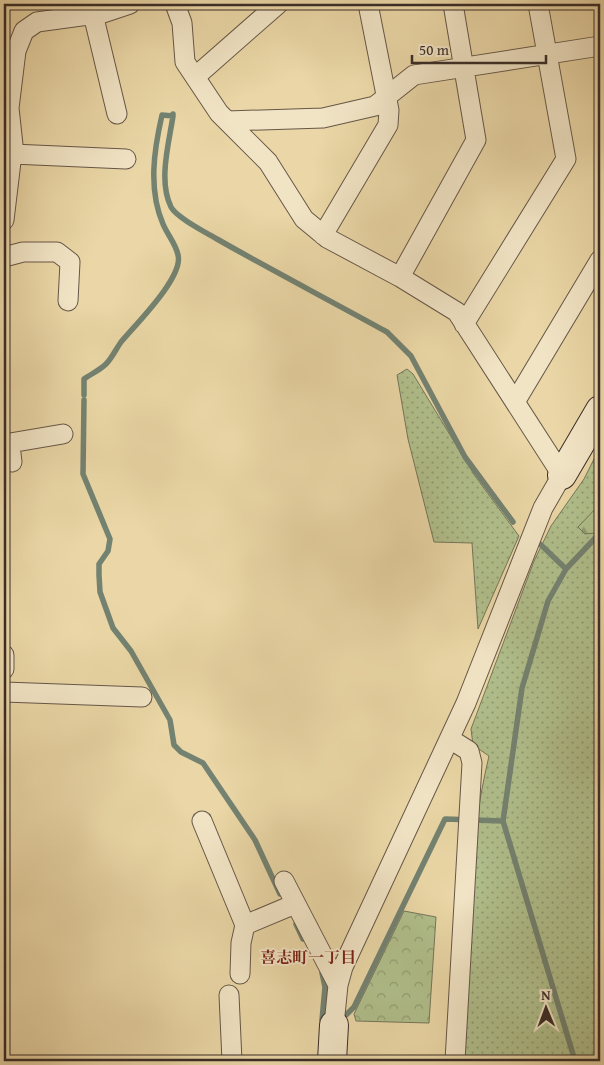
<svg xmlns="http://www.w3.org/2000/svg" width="604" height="1065" font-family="'Gentium Book Plus','Noto Serif JP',serif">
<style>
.grass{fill:url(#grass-dots);stroke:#75765a}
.forest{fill:url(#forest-firs);stroke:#75765a}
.park{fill:url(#park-crowns);stroke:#75765a}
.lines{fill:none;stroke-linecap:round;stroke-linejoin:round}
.stream{stroke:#738271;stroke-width:5.5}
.street-casing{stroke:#665748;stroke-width:21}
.secondary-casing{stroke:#3a2d28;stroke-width:30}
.street{stroke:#f1e4c5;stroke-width:19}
.secondary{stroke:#f1e4c5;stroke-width:28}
.labels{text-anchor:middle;stroke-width:4;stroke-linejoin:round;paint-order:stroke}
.neighbourhood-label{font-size:16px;font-weight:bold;fill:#7a1f14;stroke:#f1e4c5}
</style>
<defs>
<pattern id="grass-dots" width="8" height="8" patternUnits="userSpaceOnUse" patternTransform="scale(1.25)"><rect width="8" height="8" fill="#b0bf8c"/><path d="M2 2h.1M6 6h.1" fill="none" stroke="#909c72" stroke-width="1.8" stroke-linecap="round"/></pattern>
<pattern id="forest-firs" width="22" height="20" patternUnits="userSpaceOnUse" patternTransform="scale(1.25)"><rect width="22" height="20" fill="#b0bf8c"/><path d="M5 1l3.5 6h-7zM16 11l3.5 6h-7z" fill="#909c72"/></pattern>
<pattern id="park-crowns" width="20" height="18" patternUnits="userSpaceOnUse" patternTransform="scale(1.25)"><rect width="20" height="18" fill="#b0bf8c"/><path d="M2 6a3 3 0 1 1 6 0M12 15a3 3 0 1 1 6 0" fill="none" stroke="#909c72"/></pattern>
</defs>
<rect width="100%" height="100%" fill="#ead6a6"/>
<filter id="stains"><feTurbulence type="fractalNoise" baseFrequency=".004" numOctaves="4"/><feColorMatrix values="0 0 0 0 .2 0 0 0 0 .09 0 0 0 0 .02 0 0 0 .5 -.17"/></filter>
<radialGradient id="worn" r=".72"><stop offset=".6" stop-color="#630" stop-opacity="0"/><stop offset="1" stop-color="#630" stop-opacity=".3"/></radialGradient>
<path class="grass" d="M407,369L413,374L475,476L519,536L478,629L472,543L434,542L408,439L397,375Z
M600,447V1061H463C467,960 465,855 489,756L473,745L471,729L534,561L551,526L584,479Z"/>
<path class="forest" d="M600,504V527L595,533L585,534L578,527Z"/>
<path class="park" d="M404,911L436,917L429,1023L356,1021L354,1014Z"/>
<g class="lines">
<path class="stream" d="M173,116C169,143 158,181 171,207C177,218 205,232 217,239C273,271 331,301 387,332L411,356L465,457L513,522
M84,395V379C91,374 100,370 106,364C112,358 116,349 121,342C135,325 184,277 178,255C176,244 167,234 163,224C148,189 154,150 162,115L173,116V114
M84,400L83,474L110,539L108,551L99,564V575L100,592L113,628L131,651L170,720L174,745L181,752L203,763L255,840L280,894
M540,544L566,569
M296,924L303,939
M322,973L325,987L322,1020
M338,1017L346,1015L354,1007L445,819L503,821
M575,1061L503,821L522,688L548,601L566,569L600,533"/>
<g class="street-casing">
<path id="street" d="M175,4L182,23L185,62L219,113L268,162L304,219L327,238L400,277L457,312L562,475L543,508L466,703L343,967L338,985L334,1025
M93,14L117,114
M195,77L278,4
M227,121L323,118L375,106L414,75L600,46
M12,154L126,159
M4,220L13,145L9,108L16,51L24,31L37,22L103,13L130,4
M323,235L388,125L389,110L368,4
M4,257L23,252H57L70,262L68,301
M400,277L476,140L453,4
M464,324L566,159L538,4
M515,402L600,260
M4,444L63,434
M10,445L12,462
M4,655V669
M4,692L142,697
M450,739L469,751L472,763L455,1061
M202,821L245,925L295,904
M284,881L338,985
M240,974L241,943L245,925
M229,995L232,1061"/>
</g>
<g class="secondary-casing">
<path id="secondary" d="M562,475L600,410
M332,1061L334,1025"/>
</g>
<use href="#street" class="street"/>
<use href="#secondary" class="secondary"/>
</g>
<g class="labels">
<g class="neighbourhood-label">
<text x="308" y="963">喜志町一丁目</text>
</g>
</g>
<rect width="604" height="1065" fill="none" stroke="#ead6a6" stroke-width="20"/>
<rect x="5" y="5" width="594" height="1055" fill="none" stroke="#3a2d28" stroke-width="2.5"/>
<rect x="10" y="10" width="584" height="1045" fill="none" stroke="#3a2d28"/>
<g transform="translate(546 1008) rotate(359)" stroke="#f1e4c5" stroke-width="4" paint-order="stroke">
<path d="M0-4L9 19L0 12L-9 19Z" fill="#3a2d28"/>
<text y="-8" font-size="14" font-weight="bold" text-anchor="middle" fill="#3a2d28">N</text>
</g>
<path d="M412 55v8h134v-8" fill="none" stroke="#3a2d28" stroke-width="2.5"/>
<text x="419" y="55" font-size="15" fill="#3a2d28" stroke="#f1e4c5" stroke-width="4" paint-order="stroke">50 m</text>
<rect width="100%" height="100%" filter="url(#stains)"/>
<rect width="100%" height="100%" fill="url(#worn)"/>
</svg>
